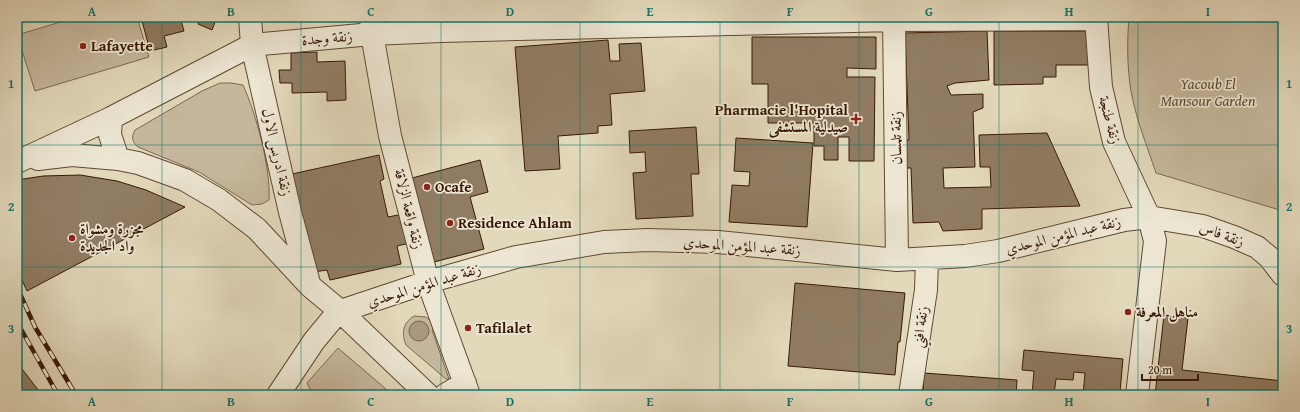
<svg xmlns="http://www.w3.org/2000/svg" width="1300" height="412" font-family="'Gentium Book Plus',Amiri,serif">
<style>
.green{fill:#c5b79b;stroke:#7e6850}
.water{fill:#a8977c;stroke:#7b644c}
.building{fill:#907c63;stroke:#381805}
.lines{fill:none;stroke-linecap:round;stroke-linejoin:round}
.minor-casing{stroke:#624832;stroke-width:24}
.minor{stroke:#ece6d2;stroke-width:22}
.rail-casing{stroke:#381805;stroke-width:4.5}
.rail{stroke:#ece6d2;stroke-width:3;stroke-dasharray:9;stroke-linecap:butt}
.grid{fill:none;stroke:#0f766e;stroke-width:1;stroke-opacity:0.55}
.poi-dot{fill:#8f2418;stroke:#ece6d2;stroke-width:1.5}
.labels{text-anchor:middle;stroke-width:3.5;stroke-linejoin:round;paint-order:stroke}
.street-label{font-size:15px;fill:#381805;stroke:#ece6d2}
.poi-label{font-size:15px;font-weight:bold;fill:#381805;stroke:#ece6d2;text-anchor:start}
.park-label{font-size:15px;font-style:italic;fill:#624832;stroke:#ece6d2}
.neatline{fill:none;stroke:#0f766e;stroke-width:1.5}
.grid-label{font-size:13px;text-anchor:middle;font-weight:bold;fill:#0f766e}
</style>
<rect width="100%" height="100%" fill="#e2d8ba"/>
<filter id="stains"><feTurbulence type="fractalNoise" baseFrequency=".005" numOctaves="4"/><feColorMatrix values="0 0 0 0 .2 0 0 0 0 .09 0 0 0 0 .02 0 0 0 .5 -.17"/></filter>
<radialGradient id="worn" r=".72"><stop offset=".6" stop-color="#630" stop-opacity="0"/><stop offset="1" stop-color="#630" stop-opacity=".3"/></radialGradient>
<path class="green" d="M77,17H137L149,57L35,91L17,35Z
M1129,17H1283V211L1156,173C1147,146 1136,119 1131,91C1127,67 1127,41 1129,17Z
M220,83H231L243,85C256,113 271,169 269,200L262,204L252,205L199,172L138,147C132,142 131,137 135,130L202,91Z
M414,316L426,317L436,326L432,330L449,379H446L406,345C401,333 403,323 414,316Z
M338,348L393,395H313L307,383Z"/>
<path class="water" d="M409 331a10 10 0 1 1 20 0a10 10 0 1 1-20 0Z"/>
<path class="building" d="M141,17H180L184,31L164,36L167,47L150,51Z
M201,17H217L212,30L198,24Z
M488,17H553L488,20Z
M987,31L989,80L955,83L947,86L951,95L983,94V108L973,112L975,167L943,168L944,188L991,187L990,167H980L979,135L1047,133L1080,206L982,209V229L943,231L939,222L913,223L911,168H900V140H909L905,33Z
M994,31H1090V65H1056V77H1043V84L994,85Z
M752,37H876V69L847,68V77H875L874,161H849V137H838V160H824V146H814V123H768V84H752Z
M608,40L610,61H620L619,44L641,43L645,91L610,94L612,125L598,126V133L558,136L560,169L525,171L515,47Z
M317,52V62L345,61L346,100L327,101V92L292,93V83H280L279,70H291V53Z
M696,127L699,174H691L693,216L636,219L633,173L646,172L645,152L630,153L629,131Z
M736,138L813,143L807,227L729,222L732,185L749,186L750,172L734,171Z
M379,155L384,179L380,181L388,217L403,214L410,243L397,246L401,264L330,280L327,270L314,272L292,174Z
M480,160L488,192L470,197L484,249L434,262L412,178Z
M80,175L117,181L146,190L185,207L27,291L17,269V180L43,176Z
M795,283L905,293L900,342H898L895,375L788,366Z
M1164,315L1188,318L1182,370L1283,381V395H1155Z
M1024,350L1123,359L1120,392H1115V395H1083L1085,373L1074,372L1073,380L1056,379L1054,395H1032L1034,371L1022,370Z
M17,362L19,365L42,395H17Z
M924,373L1017,380L1016,395H923Z"/>
<g class="lines">
<g class="minor-casing">
<path id="minor" d="M250,17L252,45L290,212L309,283
M371,17L372,34L390,136L428,282L469,395
M894,17L897,260
M1096,17L1101,87L1114,142L1149,217L1155,241L1137,395
M111,118L110,135L118,159
M38,159L72,155L118,159L138,163L185,180L219,200L257,229L310,286L340,311L428,395
M17,162L111,118L252,45L372,34L441,31L894,20L1096,19
M278,395L314,341L338,312L428,282L516,257L604,242L648,240L718,242L897,260L965,256L998,251L1124,220L1149,217L1203,226L1234,237L1257,247L1269,257L1283,275
M445,395L465,383
M910,395L926,290L927,259"/>
</g>
<use href="#minor" class="minor"/>
<g class="rail-casing">
<path id="rail" d="M17,287L35,327L76,395
M17,322L58,395"/>
</g>
<use href="#rail" class="rail"/>
</g>
<path class="grid" d="M162,17V395M301,17V395M441,17V395M580,17V395M720,17V395M859,17V395M999,17V395M1138,17V395M17,145H1283M17,267H1283"/>
<g class="poi-dot">
<circle cx="83" cy="46" r="4"/>
<path d="M854 113h4v4h4v4h-4v4h-4v-4h-4v-4h4z"/>
<circle cx="427" cy="187" r="4"/>
<circle cx="450" cy="223" r="4"/>
<circle cx="72" cy="238" r="4"/>
<circle cx="1128" cy="312" r="4"/>
<circle cx="468" cy="328" r="4"/>
</g>
<g class="labels">
<g class="street-label">
<text transform="translate(327 38) rotate(-5)" y="5">زنقة وجدة</text>
<text transform="translate(1110 120) rotate(75)" y="5">زنقة طنجة</text>
<text transform="translate(896 138) rotate(-91)" y="5">زنقة تلمسان</text>
<text transform="translate(277 152) rotate(77)" y="5">زنقة ادريس الاول</text>
<text transform="translate(409 209) rotate(76)" y="5">زنقة واقعة الزلاقة</text>
<text transform="translate(1222 234) rotate(20)" y="5">زنقة فاس</text>
<text transform="translate(1063 235) rotate(-14)" y="5">زنقة عبد المؤمن الموحدي</text>
<text transform="translate(742 246) rotate(4)" y="5">زنقة عبد المؤمن الموحدي</text>
<text transform="translate(424 285) rotate(-17)" y="5">زنقة عبد المؤمن الموحدي</text>
<text transform="translate(920 327) rotate(-82)" y="5">زنقة افني</text>
</g>
<g class="poi-label">
<text x="91" y="51">Lafayette</text>
<text x="848" y="115" text-anchor="end">Pharmacie l'Hopital<tspan x="848" dy="17">صيدلية المستشفى</tspan></text>
<text x="435" y="192">Ocafe</text>
<text x="458" y="228">Residence Ahlam</text>
<text x="80" y="234">مجزرة ومشواة<tspan x="80" dy="17">واد الجديدة</tspan></text>
<text x="1136" y="317">مناهل المعرفة</text>
<text x="476" y="333">Tafilalet</text>
</g>
<g class="park-label">
<text x="1208" y="89">Yacoub El<tspan x="1208" dy="17">Mansour Garden</tspan></text>
</g>
</g>
<rect width="1300" height="412" fill="none" stroke="#e2d8ba" stroke-width="44"/>
<path d="M1142 374v6h56v-6" fill="none" stroke="#381805" stroke-width="2"/>
<text x="1148" y="374" font-size="12" fill="#381805" stroke="#ece6d2" stroke-width="3" paint-order="stroke">20 m</text>
<rect x="22" y="22" width="1256" height="368" class="neatline"/>
<g class="grid-label">
<text x="92" y="16">A</text>
<text x="231" y="16">B</text>
<text x="371" y="16">C</text>
<text x="510" y="16">D</text>
<text x="650" y="16">E</text>
<text x="790" y="16">F</text>
<text x="929" y="16">G</text>
<text x="1069" y="16">H</text>
<text x="1208" y="16">I</text>
<text x="11" y="88">1</text>
<text x="1289" y="88">1</text>
<text x="11" y="211">2</text>
<text x="1289" y="211">2</text>
<text x="11" y="333">3</text>
<text x="1289" y="333">3</text>
<text x="92" y="406">A</text>
<text x="231" y="406">B</text>
<text x="371" y="406">C</text>
<text x="510" y="406">D</text>
<text x="650" y="406">E</text>
<text x="790" y="406">F</text>
<text x="929" y="406">G</text>
<text x="1069" y="406">H</text>
<text x="1208" y="406">I</text>
</g>
<rect width="100%" height="100%" filter="url(#stains)"/>
<rect width="100%" height="100%" fill="url(#worn)"/>
</svg>
